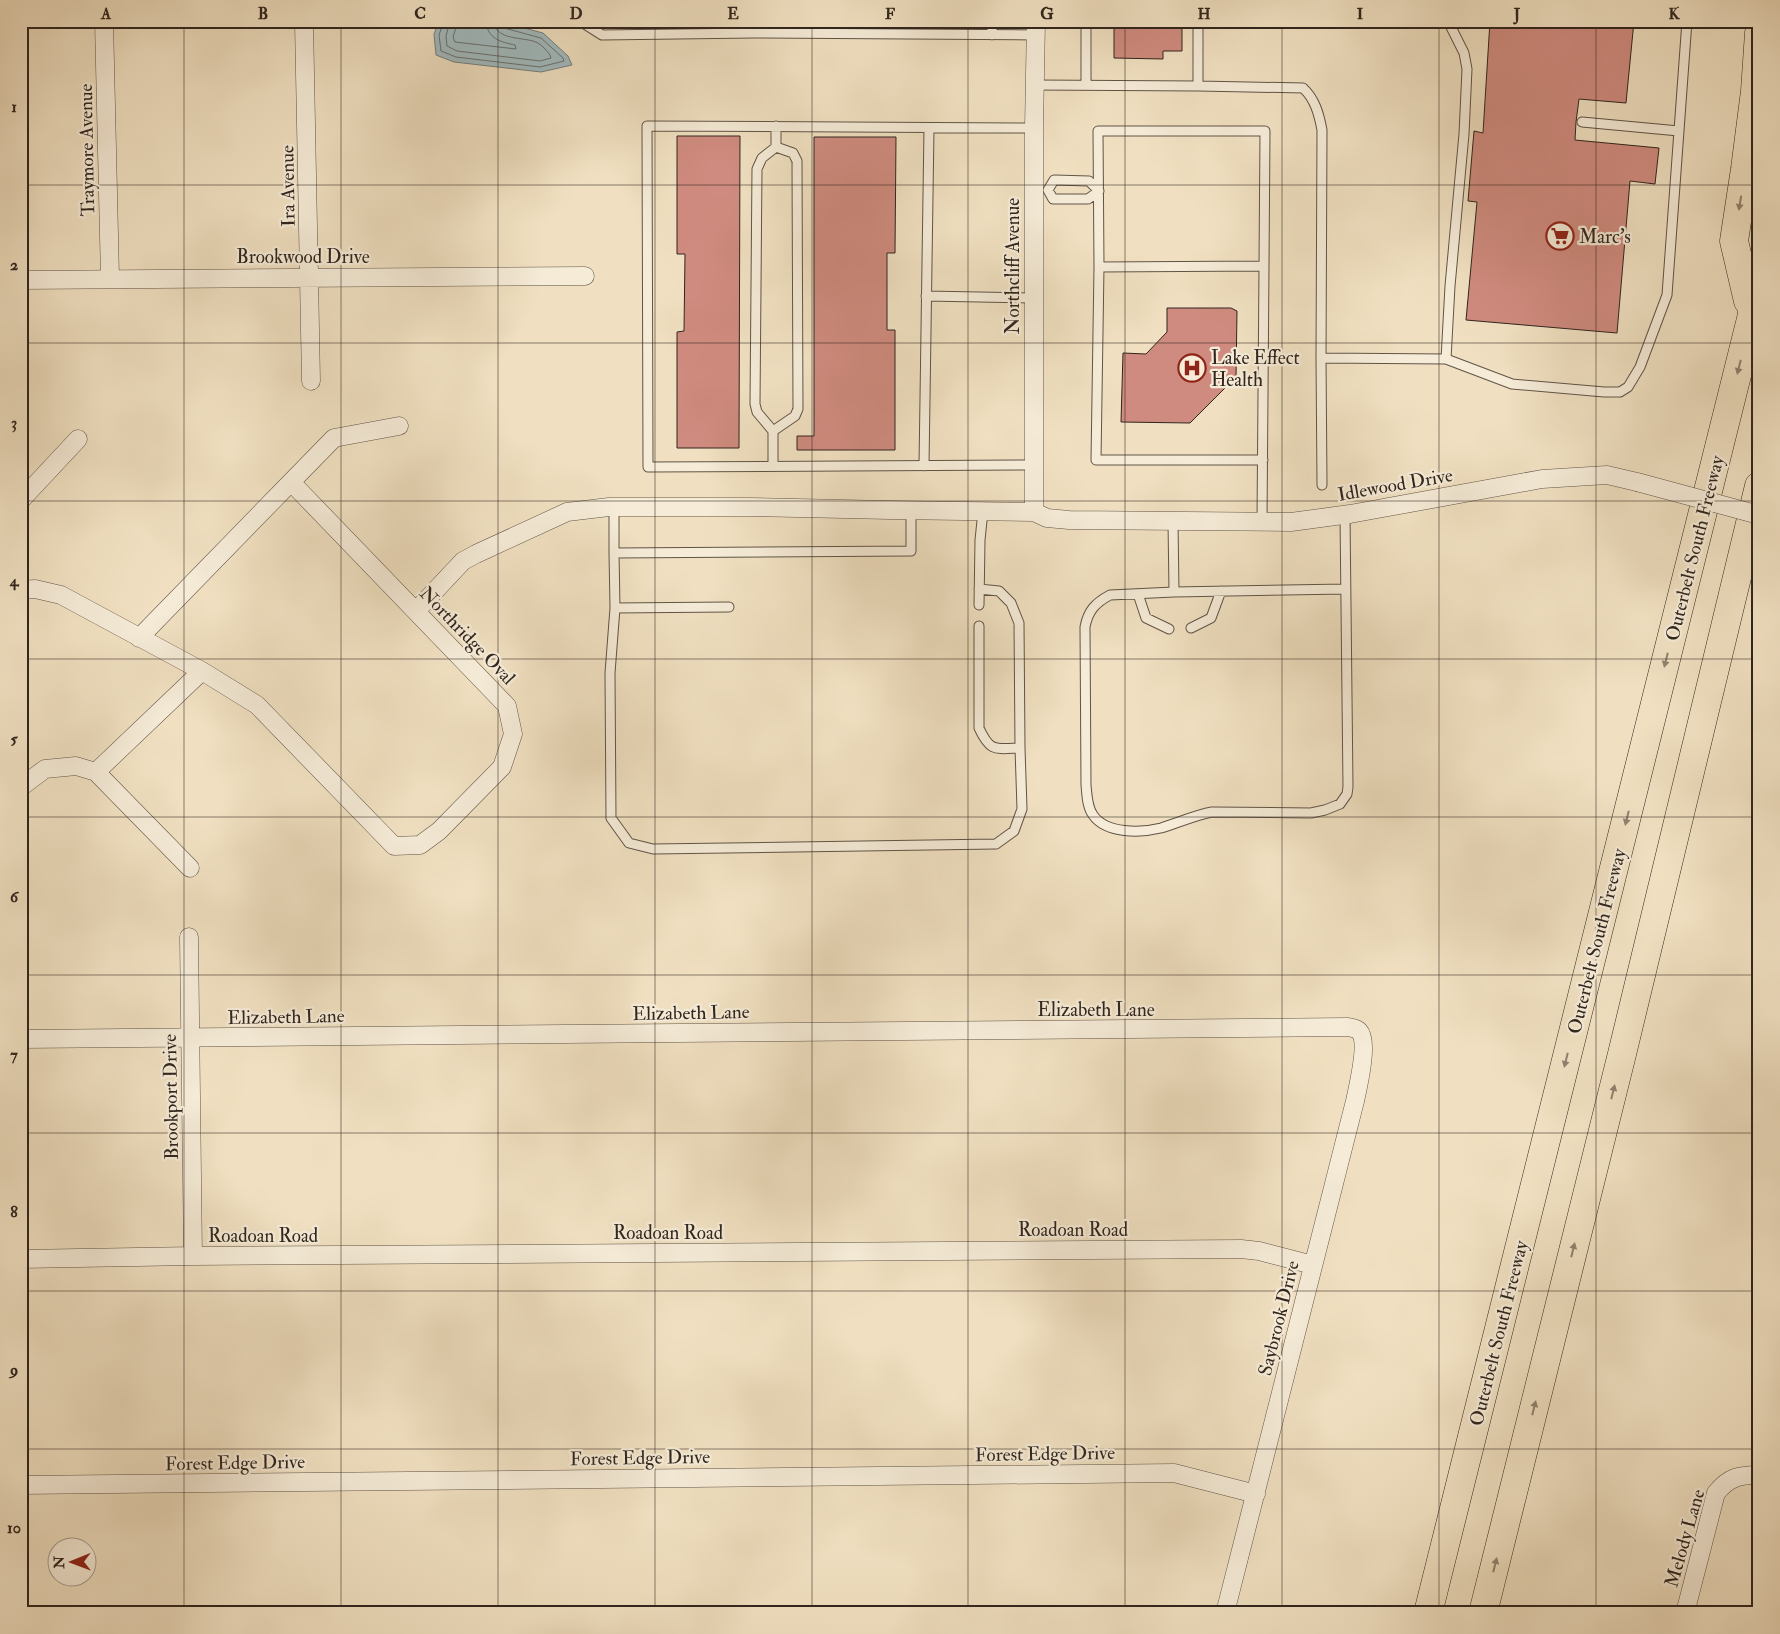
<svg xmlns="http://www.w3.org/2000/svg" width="1780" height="1634" font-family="'IM FELL Double Pica',serif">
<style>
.water{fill:#a1babf;stroke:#747e7f}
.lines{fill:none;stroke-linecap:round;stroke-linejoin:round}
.shore{stroke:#68706e;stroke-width:1}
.building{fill:#cf8b7f;stroke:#30251e}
.service-casing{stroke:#605447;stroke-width:11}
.minor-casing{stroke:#605447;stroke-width:19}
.motorway-casing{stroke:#30251e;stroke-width:29}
.service{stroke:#f5ebd7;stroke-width:9}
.minor{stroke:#f5ebd7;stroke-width:18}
.motorway{stroke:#f0e0c1;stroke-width:28}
.minor-bridge-casing{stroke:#605447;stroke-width:19;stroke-linecap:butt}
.minor-bridge{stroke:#f5ebd7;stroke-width:18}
.oneway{fill:#908270}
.grid{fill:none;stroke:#30251e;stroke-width:1;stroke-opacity:0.55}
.labels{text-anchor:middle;stroke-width:4.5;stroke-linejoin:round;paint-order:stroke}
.street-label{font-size:19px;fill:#30251e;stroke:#f5ebd7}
.poi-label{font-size:19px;fill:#30251e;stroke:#f5ebd7;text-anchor:start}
.neatline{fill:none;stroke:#30251e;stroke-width:2}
.grid-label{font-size:16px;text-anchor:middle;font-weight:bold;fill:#30251e}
</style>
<rect width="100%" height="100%" fill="#f0e0c1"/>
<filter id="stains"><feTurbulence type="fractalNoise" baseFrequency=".004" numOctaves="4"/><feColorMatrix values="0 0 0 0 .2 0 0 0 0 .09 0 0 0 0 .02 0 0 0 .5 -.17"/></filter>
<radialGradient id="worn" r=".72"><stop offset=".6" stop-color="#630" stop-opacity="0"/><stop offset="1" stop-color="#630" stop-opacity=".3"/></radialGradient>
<path class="water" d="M439,21L505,23L543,33L568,56L572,65L541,72L454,62L436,55L434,34Z"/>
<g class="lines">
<path class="shore" d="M444,21L439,35L441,51L456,57L540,67L564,61L563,58L541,38L504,28L501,26L500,21
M450,21L446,36L447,46L457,51L540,61L551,58L550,55C547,51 543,46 538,43C525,36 495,42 494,21
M458,21L453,37L455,42L516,49L515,45C501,42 487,39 486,21"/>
</g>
<path class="building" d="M1114,21H1182V51H1163V59L1114,58Z
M1490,21H1634L1626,103L1579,99L1576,122L1575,140L1659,148L1655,184L1630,181L1617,333L1466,320L1477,202L1468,201L1474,131L1483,133Z
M677,136H740L739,448H677V332L684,331L685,254H677Z
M814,137H896L895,253H887V330H895V450H797V436H814Z
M1167,308H1231L1237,311L1236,377L1190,423L1121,422L1123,353L1146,354L1167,332Z"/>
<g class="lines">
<g class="service-casing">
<path id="service" d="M580,21L602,35L754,33L1037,35
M992,35V21
M1035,85L1198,86V21
M1086,85V21
M1198,86L1303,88C1315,99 1319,114 1322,130L1321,358
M1582,122L1679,131
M1098,131H1265L1264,266L1099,267Z
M1054,180L1089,181L1099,191L1088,199H1053L1048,190Z
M1099,267L1096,460H1263
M926,296L1033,298
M1446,359L1512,384L1604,392H1620L1628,387L1640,367L1667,295L1687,21
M773,431L795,416L798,409L797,161L793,153L776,147
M1034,465L648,467L647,126L1034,128
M773,466V431L757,412L755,404L757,169L762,158L776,147V126
M924,466L929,128
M1322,485L1321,358L1446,359L1450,286L1464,134L1467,69L1464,53L1448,21
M614,507V553L911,551V511
M1173,522L1174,592L1110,595C1095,603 1088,611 1085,627L1086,785C1087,795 1087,807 1093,815C1106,834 1141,833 1161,828C1178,823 1195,815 1212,812L1311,813L1325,810L1340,804L1347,794L1348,787L1345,515
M1262,522L1264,266
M614,553L615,608L729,607
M1174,592L1346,589
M1138,594L1146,618L1169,629
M979,605L980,540L983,511
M615,608L610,673L611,818L629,843L653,849L996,844L1014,831L1022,809L1020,748
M979,626V728C990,752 995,749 1020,748L1019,623L1011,603L999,591L979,589
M1191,628L1211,618L1221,591"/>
</g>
<g class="minor-casing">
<path id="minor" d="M104,21L110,278
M304,21L311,381
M21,280L585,276
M291,482L334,438L399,426
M21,500L78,439
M1034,512V128L1036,21
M21,590L35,589L61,595L202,671L257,705L394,846L420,845L439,831L502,767L513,734L507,706L291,482L139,638
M416,611L463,561L476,554L567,512L609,507H749L890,510L1034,512L1047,518L1069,520L1291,522L1350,514L1542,479L1607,475L1637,482
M96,772L202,671
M21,787L45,769L76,766L96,772L190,868
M189,937L193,1256
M21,1039L1348,1027C1352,1028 1356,1028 1359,1031C1369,1041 1358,1087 1355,1101L1225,1613
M21,1259L193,1256L1241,1249L1259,1251L1313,1265
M21,1485L1174,1473L1256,1494
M1685,1613L1716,1493C1729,1477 1739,1475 1759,1475"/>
</g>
<g class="motorway-casing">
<path id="motorway" d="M1748,301L1734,241L1745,169L1755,91L1759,33
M1428,1613L1751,319L1759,267
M1483,1613L1622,1054L1759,486"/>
</g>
<use href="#service" class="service"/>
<use href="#minor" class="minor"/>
<use href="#motorway" class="motorway"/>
<g class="minor-bridge-casing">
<path id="minor-bridge" d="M1637,482L1759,515"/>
</g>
<use href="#minor-bridge" class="minor-bridge"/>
</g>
<defs><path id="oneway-solid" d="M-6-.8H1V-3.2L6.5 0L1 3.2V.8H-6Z" transform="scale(1.25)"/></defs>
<g class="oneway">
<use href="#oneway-solid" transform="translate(1740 203) rotate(99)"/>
<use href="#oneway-solid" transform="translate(1739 367) rotate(104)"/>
<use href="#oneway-solid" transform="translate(1666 660) rotate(104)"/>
<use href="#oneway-solid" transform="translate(1627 818) rotate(104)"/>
<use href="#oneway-solid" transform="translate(1566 1060) rotate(104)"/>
<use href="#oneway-solid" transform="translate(1613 1092) rotate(-76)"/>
<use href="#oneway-solid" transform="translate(1573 1250) rotate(-76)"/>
<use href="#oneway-solid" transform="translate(1534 1408) rotate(-76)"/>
<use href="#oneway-solid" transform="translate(1495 1565) rotate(-76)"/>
</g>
<path class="grid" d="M184,21V1613M341,21V1613M498,21V1613M655,21V1613M812,21V1613M968,21V1613M1125,21V1613M1282,21V1613M1439,21V1613M1596,21V1613M21,185H1759M21,343H1759M21,501H1759M21,659H1759M21,817H1759M21,975H1759M21,1133H1759M21,1291H1759M21,1449H1759"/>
<defs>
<g id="supermarket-ring" transform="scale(1.4375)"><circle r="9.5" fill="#f5ebd7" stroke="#8f2418" stroke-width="1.5"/><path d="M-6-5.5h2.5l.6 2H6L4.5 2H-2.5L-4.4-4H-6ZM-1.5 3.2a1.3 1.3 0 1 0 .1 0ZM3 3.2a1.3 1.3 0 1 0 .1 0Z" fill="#8f2418"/></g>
<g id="hospital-ring" transform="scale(1.4375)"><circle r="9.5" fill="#f5ebd7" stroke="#8f2418" stroke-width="1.5"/><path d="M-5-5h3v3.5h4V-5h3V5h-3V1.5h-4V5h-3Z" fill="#8f2418"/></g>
</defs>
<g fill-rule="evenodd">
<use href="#supermarket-ring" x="1560" y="236"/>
<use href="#hospital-ring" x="1192" y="368"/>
</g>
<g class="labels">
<g class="street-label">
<text transform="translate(86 150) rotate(-91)" y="7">Traymore Avenue</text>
<text transform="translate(287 186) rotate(-91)" y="7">Ira Avenue</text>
<text x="303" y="263">Brookwood Drive</text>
<text transform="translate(1012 266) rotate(-90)" y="7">Northcliff Avenue</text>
<text transform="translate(1395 484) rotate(-10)" y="7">Idlewood Drive</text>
<text transform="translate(1694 548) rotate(-76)" y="7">Outerbelt South Freeway</text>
<text transform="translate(468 635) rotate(46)" y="7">Northridge Oval</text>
<text transform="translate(1596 941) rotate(-76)" y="7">Outerbelt South Freeway</text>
<text x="1096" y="1016">Elizabeth Lane</text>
<text transform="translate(691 1012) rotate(-1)" y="7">Elizabeth Lane</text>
<text transform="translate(286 1016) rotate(-1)" y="7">Elizabeth Lane</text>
<text transform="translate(170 1097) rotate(-91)" y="7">Brookport Drive</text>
<text x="1073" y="1236">Roadoan Road</text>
<text x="668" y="1239">Roadoan Road</text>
<text x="263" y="1242">Roadoan Road</text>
<text transform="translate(1278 1318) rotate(-76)" y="7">Saybrook Drive</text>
<text transform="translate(1498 1333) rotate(-76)" y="7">Outerbelt South Freeway</text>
<text transform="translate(1045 1453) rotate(-1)" y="7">Forest Edge Drive</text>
<text transform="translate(640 1457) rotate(-1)" y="7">Forest Edge Drive</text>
<text transform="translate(235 1462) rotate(-1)" y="7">Forest Edge Drive</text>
<text transform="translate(1684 1538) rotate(-74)" y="7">Melody Lane</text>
</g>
<g class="poi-label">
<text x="1579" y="243">Marc's</text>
<text x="1211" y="364">Lake Effect<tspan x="1211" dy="22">Health</tspan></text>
</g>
</g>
<rect width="1780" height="1634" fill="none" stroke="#f0e0c1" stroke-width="55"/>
<g transform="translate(72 1562) rotate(269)"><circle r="24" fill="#f5ebd7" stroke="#a69c8d"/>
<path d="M0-4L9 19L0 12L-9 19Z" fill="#8f2418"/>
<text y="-8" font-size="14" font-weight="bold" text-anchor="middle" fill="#30251e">N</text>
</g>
<rect x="28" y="28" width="1724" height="1578" class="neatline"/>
<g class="grid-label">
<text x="106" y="19">A</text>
<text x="263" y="19">B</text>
<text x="420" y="19">C</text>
<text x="576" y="19">D</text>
<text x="733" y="19">E</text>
<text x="890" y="19">F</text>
<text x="1047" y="19">G</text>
<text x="1204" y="19">H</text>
<text x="1360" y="19">I</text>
<text x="1517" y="19">J</text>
<text x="1674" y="19">K</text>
<text x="14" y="112">1</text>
<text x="14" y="270">2</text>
<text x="14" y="428">3</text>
<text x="14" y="586">4</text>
<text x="14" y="744">5</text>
<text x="14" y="902">6</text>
<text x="14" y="1060">7</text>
<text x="14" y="1217">8</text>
<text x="14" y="1375">9</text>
<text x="14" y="1533">10</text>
</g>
<rect width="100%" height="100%" filter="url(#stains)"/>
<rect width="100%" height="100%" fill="url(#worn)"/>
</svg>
